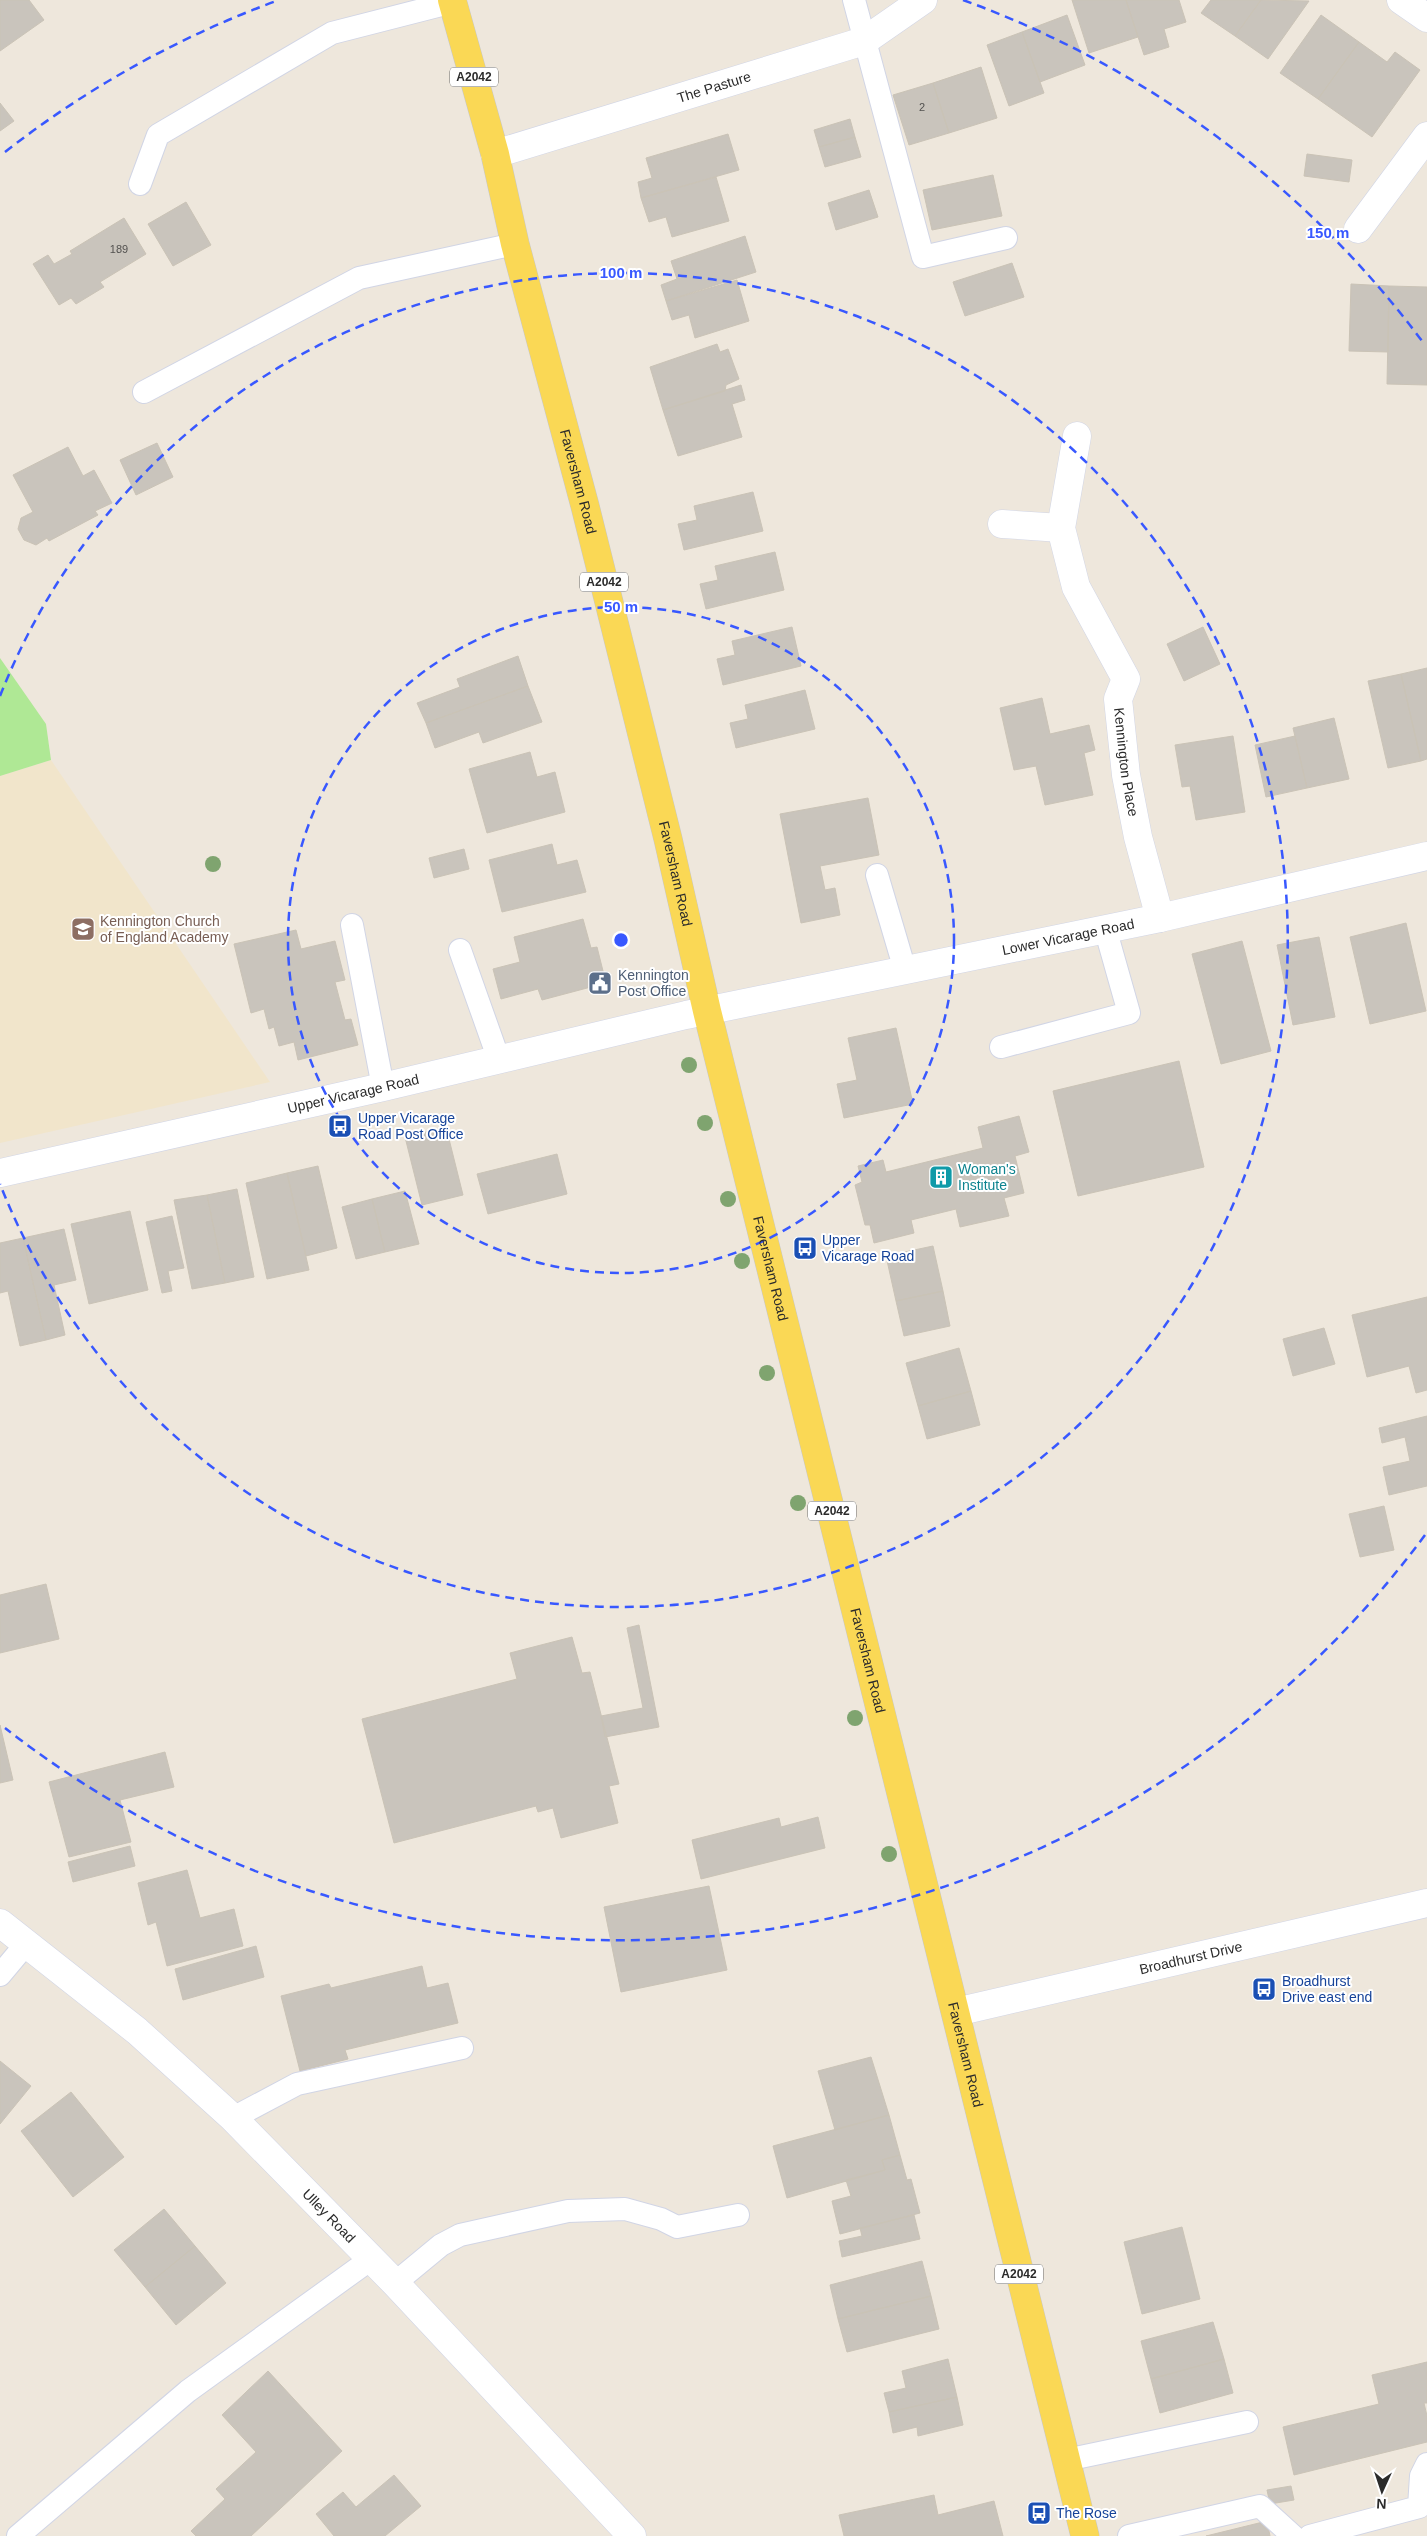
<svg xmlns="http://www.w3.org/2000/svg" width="1427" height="2536" font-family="Arial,sans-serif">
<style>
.education{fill:#f1e5cb}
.park{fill:#afe895}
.building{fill:#c9c4bc;stroke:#cac3b6}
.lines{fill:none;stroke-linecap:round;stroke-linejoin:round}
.lane-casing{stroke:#d1d5e5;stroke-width:24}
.street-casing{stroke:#d1d5e5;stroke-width:29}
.secondary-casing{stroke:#d1d5e5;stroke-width:29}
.primary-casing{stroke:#c8c8c8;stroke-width:29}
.lane{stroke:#fff;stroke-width:22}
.street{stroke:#fff;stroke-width:28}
.secondary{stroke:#fff;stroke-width:28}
.primary{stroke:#fad855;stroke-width:28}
.tree{fill:#7fa46f}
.ring{fill:none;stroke:#3858ff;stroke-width:2.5;stroke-dasharray:9 6}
.labels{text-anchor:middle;stroke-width:4;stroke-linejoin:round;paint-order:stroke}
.number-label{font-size:11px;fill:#52514f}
.shield{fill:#fff;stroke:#6b6b6b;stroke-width:1}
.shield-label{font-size:12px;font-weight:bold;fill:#2b2b2b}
.street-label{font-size:14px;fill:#2b2b2b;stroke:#fff}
.education-label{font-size:14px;fill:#785e54;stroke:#fff;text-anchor:start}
.service-label{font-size:14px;fill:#4e5e75;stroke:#fff;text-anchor:start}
.transit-label{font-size:14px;fill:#164399;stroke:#fff;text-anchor:start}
.culture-label{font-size:14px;fill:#0d838f;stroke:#fff;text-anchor:start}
.centre{fill:#3858ff;stroke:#fff;stroke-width:2.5}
.ring-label{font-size:15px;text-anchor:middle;font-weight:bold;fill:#3858ff;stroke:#fff;stroke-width:4;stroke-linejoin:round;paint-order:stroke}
</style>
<rect width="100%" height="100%" fill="#eee7dc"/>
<path class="education" d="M51,760L270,1082L0,1143V776Z"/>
<path class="park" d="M0,658L46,724L51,760L0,776Z"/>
<path class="building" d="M0,0H29L44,20L0,51Z
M1072,0H1126L1138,37L1089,53Z
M1126,0H1179L1186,22L1164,29L1169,47L1144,55Z
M1211,0H1261L1235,36L1201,13Z
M1261,0L1309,1L1268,59L1235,36Z
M1067,15L1085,65L1040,82L1022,32Z
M1321,15L1359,42L1318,99L1280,73Z
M1022,32L1044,93L1009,106L987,45Z
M1359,42L1387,62L1395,52L1420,70L1372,137L1318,99Z
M981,67L997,118L949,133L933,83Z
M933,83L949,133L909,145L893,95Z
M0,103L14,121L0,131Z
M850,119L855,137L819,147L814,130Z
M728,134L739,170L641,198L638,182L652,178L646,158Z
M855,137L861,157L825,167L819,147Z
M1307,154L1352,160L1349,182L1304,176Z
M993,175L1002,216L932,230L923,190Z
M716,177L729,221L672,237L666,217L649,222L641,198Z
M869,190L878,217L836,230L828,203Z
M186,202L211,245L173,266L148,224Z
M124,218L146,254L100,282L104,287L76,304L71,298L59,305L33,264L48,255L54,264L72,254L70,251Z
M745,236L756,272L666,301L661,285L677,279L671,261Z
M1012,263L1024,297L965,316L953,282Z
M737,280L749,321L695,338L689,315L672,320L666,301Z
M1351,284L1389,286L1388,352L1349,351Z
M1389,286L1427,287V385L1387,384Z
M717,344L720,352L728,349L739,379L726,385L725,391L663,410L650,367Z
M741,385L745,400L732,404L742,437L678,456L663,410Z
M157,443L173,477L136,495L120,460Z
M68,447L83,476L94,470L112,503L95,511L98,515L49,541L47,538L36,545L24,540L18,529L21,518L33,512L13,475Z
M753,492L763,531L684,550L678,524L697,520L694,506Z
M775,552L784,590L706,609L700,584L718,580L715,566Z
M792,627L801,666L723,685L717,659L735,655L732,641Z
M1203,627L1220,664L1184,681L1167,644Z
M518,656L528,686L426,723L417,703L460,687L457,679Z
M1427,668V759L1421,761L1401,674Z
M1401,674L1421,761L1388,768L1368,681Z
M528,686L542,722L483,743L479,732L435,748L426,723Z
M805,690L815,729L736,748L730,723L748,719L745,705Z
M1042,698L1050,734L1089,725L1095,750L1084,753L1093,795L1045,805L1036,766L1014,770L1000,708Z
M1334,718L1349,779L1307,788L1293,728Z
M1233,736L1245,812L1196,820L1190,786L1182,787L1175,745Z
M1295,736L1307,788L1266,797L1255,745Z
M530,752L537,777L555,772L565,812L487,833L469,769Z
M868,798L879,855L820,866L825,890L835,888L840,915L801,923L780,814Z
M552,844L557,865L577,860L586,892L502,912L489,860Z
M464,849L469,869L434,878L429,858Z
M583,919L591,948L597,947L606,983L542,1000L538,989L501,999L493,969L520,962L514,937Z
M1406,923L1426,1011L1370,1024L1350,937Z
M296,930L301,949L335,941L345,980L335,982L345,1020L351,1019L358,1045L298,1060L294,1042L279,1046L274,1027L269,1029L264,1009L251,1013L234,944Z
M1319,937L1335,1017L1293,1025L1277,945Z
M1242,941L1271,1051L1221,1064L1192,954Z
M896,1028L913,1104L844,1118L837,1084L857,1080L848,1038Z
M1179,1061L1204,1167L1078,1196L1053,1091Z
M1019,1116L1029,1152L1015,1156L1024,1193L1004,1198L1009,1216L960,1227L956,1209L911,1220L914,1233L874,1243L870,1225H865L855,1185L862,1182L858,1166L883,1160L886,1172L983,1148L978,1127Z
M446,1127L463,1195L422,1205L405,1137Z
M557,1154L567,1194L488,1214L477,1174Z
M318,1166L337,1248L306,1256L287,1173Z
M287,1173L309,1270L267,1279L246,1183Z
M237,1189L254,1277L225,1283L207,1195Z
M405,1191L419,1244L385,1252L372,1199Z
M207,1195L225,1283L192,1289L174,1200Z
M372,1199L385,1252L356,1259L342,1207Z
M130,1211L148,1290L89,1304L71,1224Z
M172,1216L184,1268L168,1271L172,1291L162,1293L146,1222Z
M64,1229L76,1280L54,1285L65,1335L46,1340L23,1238Z
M23,1238L46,1340L20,1346L8,1291L0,1293V1243Z
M933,1246L943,1291L896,1301L886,1256Z
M943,1291L950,1326L904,1336L896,1301Z
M1427,1297V1390L1416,1393L1409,1366L1367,1377L1352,1315Z
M1324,1328L1335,1364L1293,1376L1283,1339Z
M959,1348L971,1391L918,1406L906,1363Z
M971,1391L980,1425L927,1439L918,1406Z
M1427,1416V1486L1389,1495L1383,1467L1410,1461L1405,1437L1382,1443L1379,1428Z
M1384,1506L1394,1550L1360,1557L1349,1514Z
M46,1584L59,1639L0,1653V1595Z
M639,1625L659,1727L605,1737L601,1716L643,1708L627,1628Z
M572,1637L582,1673L590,1672L619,1784L609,1786L618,1823L561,1838L553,1808L538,1812L536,1806L394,1843L362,1719L517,1679L510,1653Z
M0,1725L13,1780L0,1783Z
M165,1752L174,1787L120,1800L131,1842L69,1857L49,1782Z
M818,1817L825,1848L701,1879L692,1840L779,1818L781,1827Z
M130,1846L135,1866L73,1882L68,1862Z
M187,1870L200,1918L234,1909L243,1946L167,1966L156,1922L148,1925L138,1883Z
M709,1886L727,1970L621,1992L604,1907Z
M256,1946L264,1977L183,2000L175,1969Z
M422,1966L427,1988L448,1983L458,2023L345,2050L348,2059L300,2071L281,1996L329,1984L331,1988Z
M871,2057L889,2115L835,2130L818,2071Z
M0,2061L31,2086L0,2124Z
M71,2092L124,2157L73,2197L21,2131Z
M889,2115L900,2155L882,2160L885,2170L787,2198L773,2146Z
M900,2155L907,2180L911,2179L920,2213L840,2234L832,2201L851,2196L846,2180L885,2170L882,2160Z
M164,2209L195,2246L145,2287L114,2250Z
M914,2215L920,2239L842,2257L839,2241L862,2236L860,2228Z
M1182,2227L1200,2299L1142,2314L1124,2242Z
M195,2246L226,2283L176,2325L145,2287Z
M922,2261L931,2296L838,2319L830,2285Z
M931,2296L939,2329L847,2352L838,2319Z
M1213,2322L1224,2359L1151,2379L1141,2341Z
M948,2359L957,2397L889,2412L884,2393L906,2388L902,2371Z
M1224,2359L1233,2393L1160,2413L1151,2379Z
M1427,2362V2403H1424L1427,2416V2442L1294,2475L1283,2427L1379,2404L1372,2375Z
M268,2371L342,2451L251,2536H196L191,2531L225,2499L216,2489L256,2452L222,2415Z
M957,2397L963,2425L918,2436L917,2427L893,2433L889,2412Z
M394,2475L421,2506L385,2536H334L316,2514L343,2492L356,2507Z
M1291,2486L1294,2500L1270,2504L1267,2490Z
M934,2495L938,2515L994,2501L1003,2536H844L839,2515Z
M1267,2521L1270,2536H1206Z"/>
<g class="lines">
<g class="lane-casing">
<path id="lane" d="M854,0L923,257L1006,238
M140,184L158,135L332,33L453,2
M144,392L359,278L515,244
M877,875L905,970
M352,925L383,1087
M460,950L499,1060
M1001,1047L1129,1013L1105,928
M0,1975L26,1944
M233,2118L297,2084L462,2048
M395,2283L441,2245L460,2235L568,2211L625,2209L661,2219L677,2227L738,2215
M1066,2460L1247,2422
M18,2536L188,2391L371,2259
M1129,2536L1260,2506L1293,2536
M1310,2536L1419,2507L1421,2476L1427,2464"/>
</g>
<g class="street-casing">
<g id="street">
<path d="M1401,0L1427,18"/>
<path d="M1358,229L1427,136"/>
<path id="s1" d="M1077,436L1061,528L1076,587L1126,679L1118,699L1126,775L1138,837L1160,918"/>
<path d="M1002,524L1061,528"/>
<path id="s2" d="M0,1173L383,1087L686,1015L1160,918L1427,856"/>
<path id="s3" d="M0,1923L137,2031L233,2118L395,2283L632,2536"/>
<path id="s4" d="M956,2012L1427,1903"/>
</g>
</g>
<g class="secondary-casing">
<g id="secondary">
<path id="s5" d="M495,154L864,41L923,0"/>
</g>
</g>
<g class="primary-casing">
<g id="primary">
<path id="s6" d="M452,0L495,154L515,244L585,506L668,839L707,1011L1085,2536"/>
</g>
</g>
<use href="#lane" class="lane"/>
<use href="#street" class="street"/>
<use href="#secondary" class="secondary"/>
<use href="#primary" class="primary"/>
</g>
<g class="tree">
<circle cx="213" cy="864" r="8"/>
<circle cx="689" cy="1065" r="8"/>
<circle cx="705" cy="1123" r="8"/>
<circle cx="728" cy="1199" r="8"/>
<circle cx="742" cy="1261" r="8"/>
<circle cx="767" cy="1373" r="8"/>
<circle cx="798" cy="1503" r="8"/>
<circle cx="855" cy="1718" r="8"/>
<circle cx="889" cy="1854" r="8"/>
</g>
<g class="ring">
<circle cx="621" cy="940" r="333"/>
<path d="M0 696A667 667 0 1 1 0 1184"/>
<path d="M1425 1535A1000 1000 0 0 1 5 1728M5 152A1000 1000 0 0 1 279 0M963 0A1000 1000 0 0 1 1425 345"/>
</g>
<defs>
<g id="school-square" transform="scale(1.25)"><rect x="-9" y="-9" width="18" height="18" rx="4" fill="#8d6e63" stroke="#fff"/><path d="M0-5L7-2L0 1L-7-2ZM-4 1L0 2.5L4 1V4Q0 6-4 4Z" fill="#fff"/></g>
<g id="civic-square" transform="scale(1.25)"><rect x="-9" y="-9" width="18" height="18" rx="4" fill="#5c6f8a" stroke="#fff"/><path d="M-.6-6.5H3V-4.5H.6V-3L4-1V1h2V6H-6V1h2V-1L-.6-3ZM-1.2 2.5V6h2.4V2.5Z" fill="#fff"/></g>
<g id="bus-square" transform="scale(1.25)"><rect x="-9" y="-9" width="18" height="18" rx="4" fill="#1a4fb4" stroke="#fff"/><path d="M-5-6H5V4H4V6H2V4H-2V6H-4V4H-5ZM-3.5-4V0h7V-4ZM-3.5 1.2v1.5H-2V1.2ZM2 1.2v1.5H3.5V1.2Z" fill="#fff"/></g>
<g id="building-square" transform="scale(1.25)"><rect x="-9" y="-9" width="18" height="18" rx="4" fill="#0f9aa8" stroke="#fff"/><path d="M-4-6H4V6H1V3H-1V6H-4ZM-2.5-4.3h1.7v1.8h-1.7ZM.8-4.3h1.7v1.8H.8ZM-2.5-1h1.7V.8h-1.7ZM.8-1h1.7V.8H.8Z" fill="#fff"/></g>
</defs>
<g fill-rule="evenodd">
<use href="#school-square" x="83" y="929"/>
<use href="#civic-square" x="600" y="983"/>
<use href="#bus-square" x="340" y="1126"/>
<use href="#building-square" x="941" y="1177"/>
<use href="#bus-square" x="805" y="1248"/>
<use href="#bus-square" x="1264" y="1989"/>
<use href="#bus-square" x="1039" y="2513"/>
</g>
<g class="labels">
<g class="number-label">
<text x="922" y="111">2</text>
<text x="119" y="253">189</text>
</g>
<g class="shield">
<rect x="450" y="67.5" width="48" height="19" rx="4"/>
<rect x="580" y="572.5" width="48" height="19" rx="4"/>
<rect x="808" y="1501.5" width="48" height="19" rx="4"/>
<rect x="995" y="2264.5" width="48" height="19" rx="4"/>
</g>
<g class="shield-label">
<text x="474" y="81">A2042</text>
<text x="604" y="586">A2042</text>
<text x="832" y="1515">A2042</text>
<text x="1019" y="2278">A2042</text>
</g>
<g class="street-label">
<text dy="5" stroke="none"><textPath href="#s5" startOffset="229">The Pasture</textPath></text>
<text dy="5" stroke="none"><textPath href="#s6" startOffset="498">Faversham Road</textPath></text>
<text dy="5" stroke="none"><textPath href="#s1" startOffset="344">Kennington Place</textPath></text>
<text dy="5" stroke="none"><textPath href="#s6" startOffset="902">Faversham Road</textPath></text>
<text dy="5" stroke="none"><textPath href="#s2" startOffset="1094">Lower Vicarage Road</textPath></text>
<text dy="5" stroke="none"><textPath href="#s2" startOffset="362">Upper Vicarage Road</textPath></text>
<text dy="5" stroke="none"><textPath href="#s6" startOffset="1308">Faversham Road</textPath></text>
<text dy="5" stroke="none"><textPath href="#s6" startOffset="1712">Faversham Road</textPath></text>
<text dy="5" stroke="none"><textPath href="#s4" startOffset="241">Broadhurst Drive</textPath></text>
<text dy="5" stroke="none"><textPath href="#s6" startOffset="2118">Faversham Road</textPath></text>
<text dy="5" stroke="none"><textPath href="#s3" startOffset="441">Ulley Road</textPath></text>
</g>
<g class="education-label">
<text x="100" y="926">Kennington Church<tspan x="100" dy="16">of England Academy</tspan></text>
</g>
<g class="service-label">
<text x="618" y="980">Kennington<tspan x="618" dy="16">Post Office</tspan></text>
</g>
<g class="transit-label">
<text x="358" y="1123">Upper Vicarage<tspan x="358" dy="16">Road Post Office</tspan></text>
<text x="822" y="1245">Upper<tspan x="822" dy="16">Vicarage Road</tspan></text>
<text x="1282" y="1986">Broadhurst<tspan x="1282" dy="16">Drive east end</tspan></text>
<text x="1056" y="2518">The Rose</text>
</g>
<g class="culture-label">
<text x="958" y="1174">Woman's<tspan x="958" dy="16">Institute</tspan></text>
</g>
</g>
<circle cx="621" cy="940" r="8" class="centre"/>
<g class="ring-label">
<text x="1328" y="238">150 m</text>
<text x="621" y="278">100 m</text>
<text x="621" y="612">50 m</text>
</g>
<g transform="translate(1382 2491) rotate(183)" stroke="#ffffff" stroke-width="4" paint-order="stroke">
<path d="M0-4L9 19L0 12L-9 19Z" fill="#2b2b2b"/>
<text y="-8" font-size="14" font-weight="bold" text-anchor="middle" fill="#2b2b2b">N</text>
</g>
</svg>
